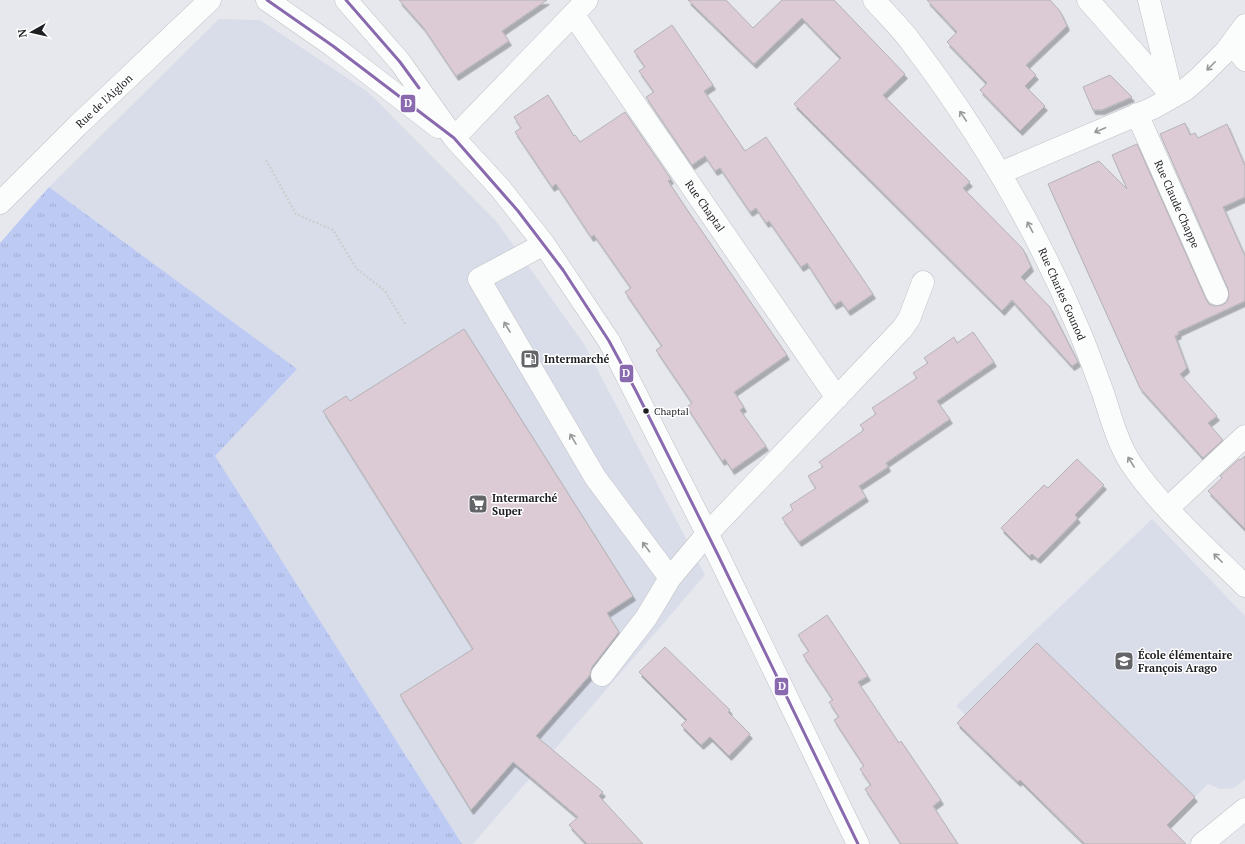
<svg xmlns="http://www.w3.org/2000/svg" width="1245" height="844" font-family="'PT Serif',serif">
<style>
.built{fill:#d9dde9}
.grass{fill:url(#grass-tufts)}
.building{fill:#dccad4;stroke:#b4b4b7;filter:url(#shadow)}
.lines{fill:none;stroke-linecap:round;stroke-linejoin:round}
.minor-casing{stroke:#c0c1c5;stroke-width:23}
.major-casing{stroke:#c0c1c5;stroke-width:23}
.path{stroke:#cecfd1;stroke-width:2.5;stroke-dasharray:2 2;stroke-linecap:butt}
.minor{stroke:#fbfcfc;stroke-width:22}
.major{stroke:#fbfcfc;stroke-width:22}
.bus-1-casing{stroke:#fff;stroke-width:6}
.bus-1{stroke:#8a6aae;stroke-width:3}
.oneway{stroke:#97989a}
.bus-dot{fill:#1d1e22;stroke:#fff;stroke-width:1.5}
.labels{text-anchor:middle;stroke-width:3;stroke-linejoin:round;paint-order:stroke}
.bus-label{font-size:10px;fill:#1d1e22;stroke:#fff;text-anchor:start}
.street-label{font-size:11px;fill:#1d1e22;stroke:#fff}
.poi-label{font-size:11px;font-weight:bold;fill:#1d1e22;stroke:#fff;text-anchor:start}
.line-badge{stroke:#fff;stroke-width:1.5}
.badge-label{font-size:11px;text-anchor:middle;font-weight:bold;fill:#fff}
</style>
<defs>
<pattern id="grass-tufts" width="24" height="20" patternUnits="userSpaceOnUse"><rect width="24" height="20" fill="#bdcaf4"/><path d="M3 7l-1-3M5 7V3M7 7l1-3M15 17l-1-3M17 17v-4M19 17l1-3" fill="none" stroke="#a2add1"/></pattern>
<filter id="shadow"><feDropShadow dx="2.5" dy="4.5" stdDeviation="0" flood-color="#0004"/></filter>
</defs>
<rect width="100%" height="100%" fill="#e6e8ee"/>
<path class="built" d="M219,19L260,20L368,92L496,221L584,344L705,575L473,844H462L214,456L296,369L49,187Z
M1152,519L1245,616V779L1234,788L1220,789L1208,784L1167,825L1178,836L1167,844L1009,754L956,706Z"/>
<path class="grass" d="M49,187L297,369L215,456L462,844H0V243Z"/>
<path class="building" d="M399,0H547L502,31L509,41L456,76L423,27Z
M688,0H726L753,28L782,0H834L905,74L883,95L970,182L963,188L1023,249L1031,267L1021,277L1050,307L1078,362L1072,366L1012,300L1002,311L794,104L841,58L802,18L754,64Z
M927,0H1050L1060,11L1067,26L1026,65L1036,75L1025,86L1045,106L1020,131L980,90L987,83L947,42L957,32Z
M672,25L713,85L704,91L745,151L766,137L873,294L848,311L841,301L834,305L807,263L801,267L769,221L766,223L756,208L750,212L720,168L715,171L705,156L692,165L646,97L654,92L639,71L645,67L634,51Z
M1110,75L1132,97L1102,110H1093L1083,87Z
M548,95L574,136L575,135L580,142L625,112L671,179L668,181L688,211L787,355L734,392L744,407L740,410L766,446L732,470L725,459L722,461L687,407L692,403L656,350L662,346L625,292L631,288L594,235L591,237L556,184L552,187L515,132L521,128L514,117Z
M1185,123L1190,135L1195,133L1198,138L1227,124L1245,166V197L1223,207L1245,256V301L1178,332L1179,334L1175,336L1187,368L1180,374L1217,416L1208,423L1223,440L1203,458L1140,388L1048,184L1099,161L1127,189L1112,155L1137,144L1206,299L1209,304L1215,306L1222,305L1227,302L1229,296L1228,289L1160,134Z
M464,329L633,596L607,613L619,632L592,667L590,675L536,736L603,792L599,796L643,844H587L569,825L578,817L513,762L471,810L400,695L473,649L323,411L346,396L350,401Z
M973,332L994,362L937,401L950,419L886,463L888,467L859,486L866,497L799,542L782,518L793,510L790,505L816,488L808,476L823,467L819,462L864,430L860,425L876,414L872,408L917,378L913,373L928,363L924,358L954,337L957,343Z
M1245,456V529L1208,491L1222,478L1220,476L1239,459L1240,460Z
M1077,459L1104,485L1075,515L1078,518L1038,559L1032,554L1029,556L1001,528L1044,485L1048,488Z
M827,615L868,676L858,682L899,743L901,741L941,800L933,806L958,844H901L865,789L871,785L860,769L864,766L834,720L839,717L829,702L833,700L803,655L809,651L798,635Z
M1037,643L1195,797L1167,825L1186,844H1085L1020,780L1018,782L957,723Z
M665,647L730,710L728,712L750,734L729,756L710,737L701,745L681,725L687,720L639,672Z"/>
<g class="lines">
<g class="minor-casing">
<path id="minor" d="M267,0L333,46L438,127
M346,0L400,62L454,138L500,188L544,244L609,341L718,555L858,844
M874,0C886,14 900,27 911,42C978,130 1035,226 1078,328C1087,349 1095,371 1103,393C1111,417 1117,441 1130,462C1158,505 1208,549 1245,586
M1088,0L1173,97
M1149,0L1172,94
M573,14L837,398
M1232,43L1245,60
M1137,114L1217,294
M454,138L587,0
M1000,173L1153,108L1185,90L1200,77L1226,51L1245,25
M544,244L479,279L595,477L670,578
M1168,508L1245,436
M602,675L646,618L670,578L707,534L902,329L909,319L923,282
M1202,844L1245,809"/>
</g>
<g class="major-casing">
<path id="major" d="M0,203L77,126L210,0"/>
</g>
<path class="path" d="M266,160L296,214L333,230L356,268L385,291L405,324"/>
<use href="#minor" class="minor"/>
<use href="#major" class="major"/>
<g class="bus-1-casing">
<path id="bus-1" d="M267,0L333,46L454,138L518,211L563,270L609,341L636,391L718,555L858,844
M346,0L400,62L419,88"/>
</g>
<use href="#bus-1" class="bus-1"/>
</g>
<defs><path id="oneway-shaft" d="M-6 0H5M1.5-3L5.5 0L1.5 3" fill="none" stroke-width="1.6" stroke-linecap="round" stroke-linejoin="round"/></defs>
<g class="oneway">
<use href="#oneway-shaft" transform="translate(1211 66) rotate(135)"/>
<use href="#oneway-shaft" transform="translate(963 116) rotate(-124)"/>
<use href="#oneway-shaft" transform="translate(1100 130) rotate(157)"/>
<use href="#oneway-shaft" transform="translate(1030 227) rotate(-118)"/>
<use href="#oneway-shaft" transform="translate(507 327) rotate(-121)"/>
<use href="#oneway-shaft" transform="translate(573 439) rotate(-121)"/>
<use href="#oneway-shaft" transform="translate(1131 462) rotate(-122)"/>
<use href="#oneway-shaft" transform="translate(646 547) rotate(-127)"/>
<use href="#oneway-shaft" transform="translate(1218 558) rotate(-135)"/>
</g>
<defs>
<g id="fuel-square" transform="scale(1)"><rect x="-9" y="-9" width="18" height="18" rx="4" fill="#636569" stroke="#fff"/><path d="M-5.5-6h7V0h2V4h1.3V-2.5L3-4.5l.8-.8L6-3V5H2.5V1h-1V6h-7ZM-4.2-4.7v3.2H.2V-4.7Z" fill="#fff"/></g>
<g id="supermarket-square" transform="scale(1)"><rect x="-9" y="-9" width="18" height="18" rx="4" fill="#636569" stroke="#fff"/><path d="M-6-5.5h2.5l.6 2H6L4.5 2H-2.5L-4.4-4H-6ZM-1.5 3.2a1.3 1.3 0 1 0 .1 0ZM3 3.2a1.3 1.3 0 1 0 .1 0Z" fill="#fff"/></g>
<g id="school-square" transform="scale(1)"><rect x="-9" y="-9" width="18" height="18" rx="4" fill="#636569" stroke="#fff"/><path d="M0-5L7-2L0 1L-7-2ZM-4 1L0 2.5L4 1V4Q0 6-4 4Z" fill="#fff"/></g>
</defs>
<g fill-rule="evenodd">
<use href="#fuel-square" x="530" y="359"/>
<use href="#supermarket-square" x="478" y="504"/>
<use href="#school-square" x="1124" y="661"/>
</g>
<circle class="bus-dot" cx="646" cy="411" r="3.5"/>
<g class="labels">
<g class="bus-label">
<text x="654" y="415">Chaptal</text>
</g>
<g class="street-label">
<text transform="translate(104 101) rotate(-43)" y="4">Rue de l'Aiglon</text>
<text transform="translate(1177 204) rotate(66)" y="4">Rue Claude Chappe</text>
<text transform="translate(705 206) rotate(55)" y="4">Rue Chaptal</text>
<text transform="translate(1062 294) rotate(66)" y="4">Rue Charles Gounod</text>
</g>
<g class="poi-label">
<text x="544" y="363">Intermarché</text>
<text x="492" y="502">Intermarché<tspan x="492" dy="13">Super</tspan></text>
<text x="1138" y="659">École élémentaire<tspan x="1138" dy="13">François Arago</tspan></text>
</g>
</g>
<g class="line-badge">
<rect x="400" y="94" width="16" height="19" rx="4" fill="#8a6aae"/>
<rect x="619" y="364" width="15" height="19" rx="4" fill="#8a6aae"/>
<rect x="774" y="677" width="15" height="19" rx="4" fill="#8a6aae"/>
</g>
<g class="badge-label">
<text x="408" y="107">D</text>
<text x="626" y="377">D</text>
<text x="782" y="690">D</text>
</g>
<g transform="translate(32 32) rotate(262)" stroke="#ffffff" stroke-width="3" paint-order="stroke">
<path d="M0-3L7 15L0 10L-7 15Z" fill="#1d1e22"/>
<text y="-6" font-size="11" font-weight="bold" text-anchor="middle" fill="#1d1e22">N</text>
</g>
</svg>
